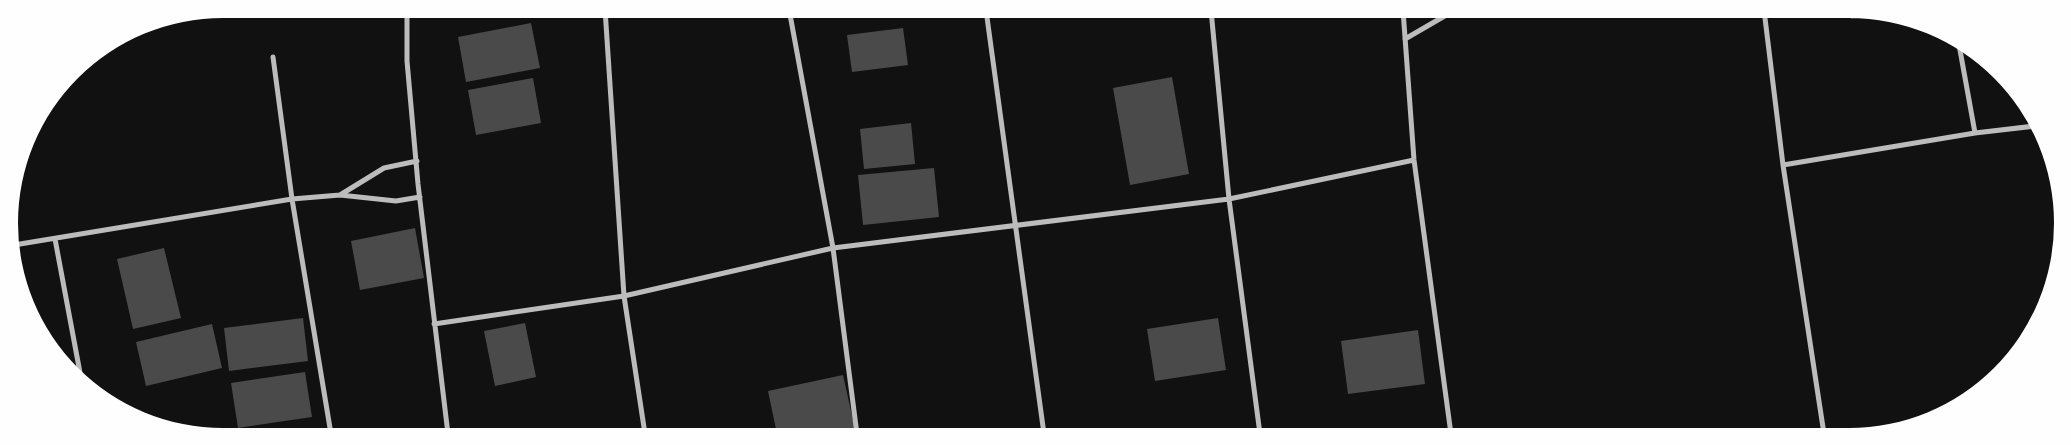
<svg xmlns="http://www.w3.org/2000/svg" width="2071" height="445" font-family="'IBM Plex Serif',serif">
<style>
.building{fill:#4a4a4a}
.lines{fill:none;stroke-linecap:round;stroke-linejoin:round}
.minor{stroke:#bcbcbc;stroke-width:5}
</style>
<rect width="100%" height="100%" fill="#111"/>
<path class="building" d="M1850,11H1876L1885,14L1851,19Z
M531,23L540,68L466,82L458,37Z
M903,28L908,65L852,72L847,35Z
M1172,77L1189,174L1130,185L1113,88Z
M533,78L541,123L476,135L468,90Z
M911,123L915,164L864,169L860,129Z
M934,168L939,217L863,225L858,175Z
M415,228L424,278L360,290L351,241Z
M164,248L181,318L133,329L117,259Z
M303,318L308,361L229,371L224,328Z
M1218,318L1226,370L1155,381L1147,329Z
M525,323L536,377L495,386L484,331Z
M212,324L222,368L146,386L136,342Z
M1418,330L1425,384L1348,394L1341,341Z
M305,372L312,417L238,428L231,383Z
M843,375L855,429L831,434H777L768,391Z"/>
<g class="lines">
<path class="minor" d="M407,9V61L418,184L448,434
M605,9L624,296L645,434
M789,9L833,248L857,434
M986,10L1044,434
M1211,10L1229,199L1260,434
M1403,10L1414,160L1451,434
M1764,10L1783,165L1824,434
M1405,39L1455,10
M1958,39L1975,133
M273,57L292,199L331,434
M1783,165L1975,133L2035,126
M340,195L384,168L417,161
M55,239L81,378
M14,245L292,199L340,195L396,201L420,197
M434,324L624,296L833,248L1229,199L1414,160"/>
</g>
<path d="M0 0H2071V445H0ZM223 18H1849A205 205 0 0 1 2054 223V223A205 205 0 0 1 1849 428H223A205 205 0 0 1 18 223V223A205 205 0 0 1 223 18Z" fill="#fefefe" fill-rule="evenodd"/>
</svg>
